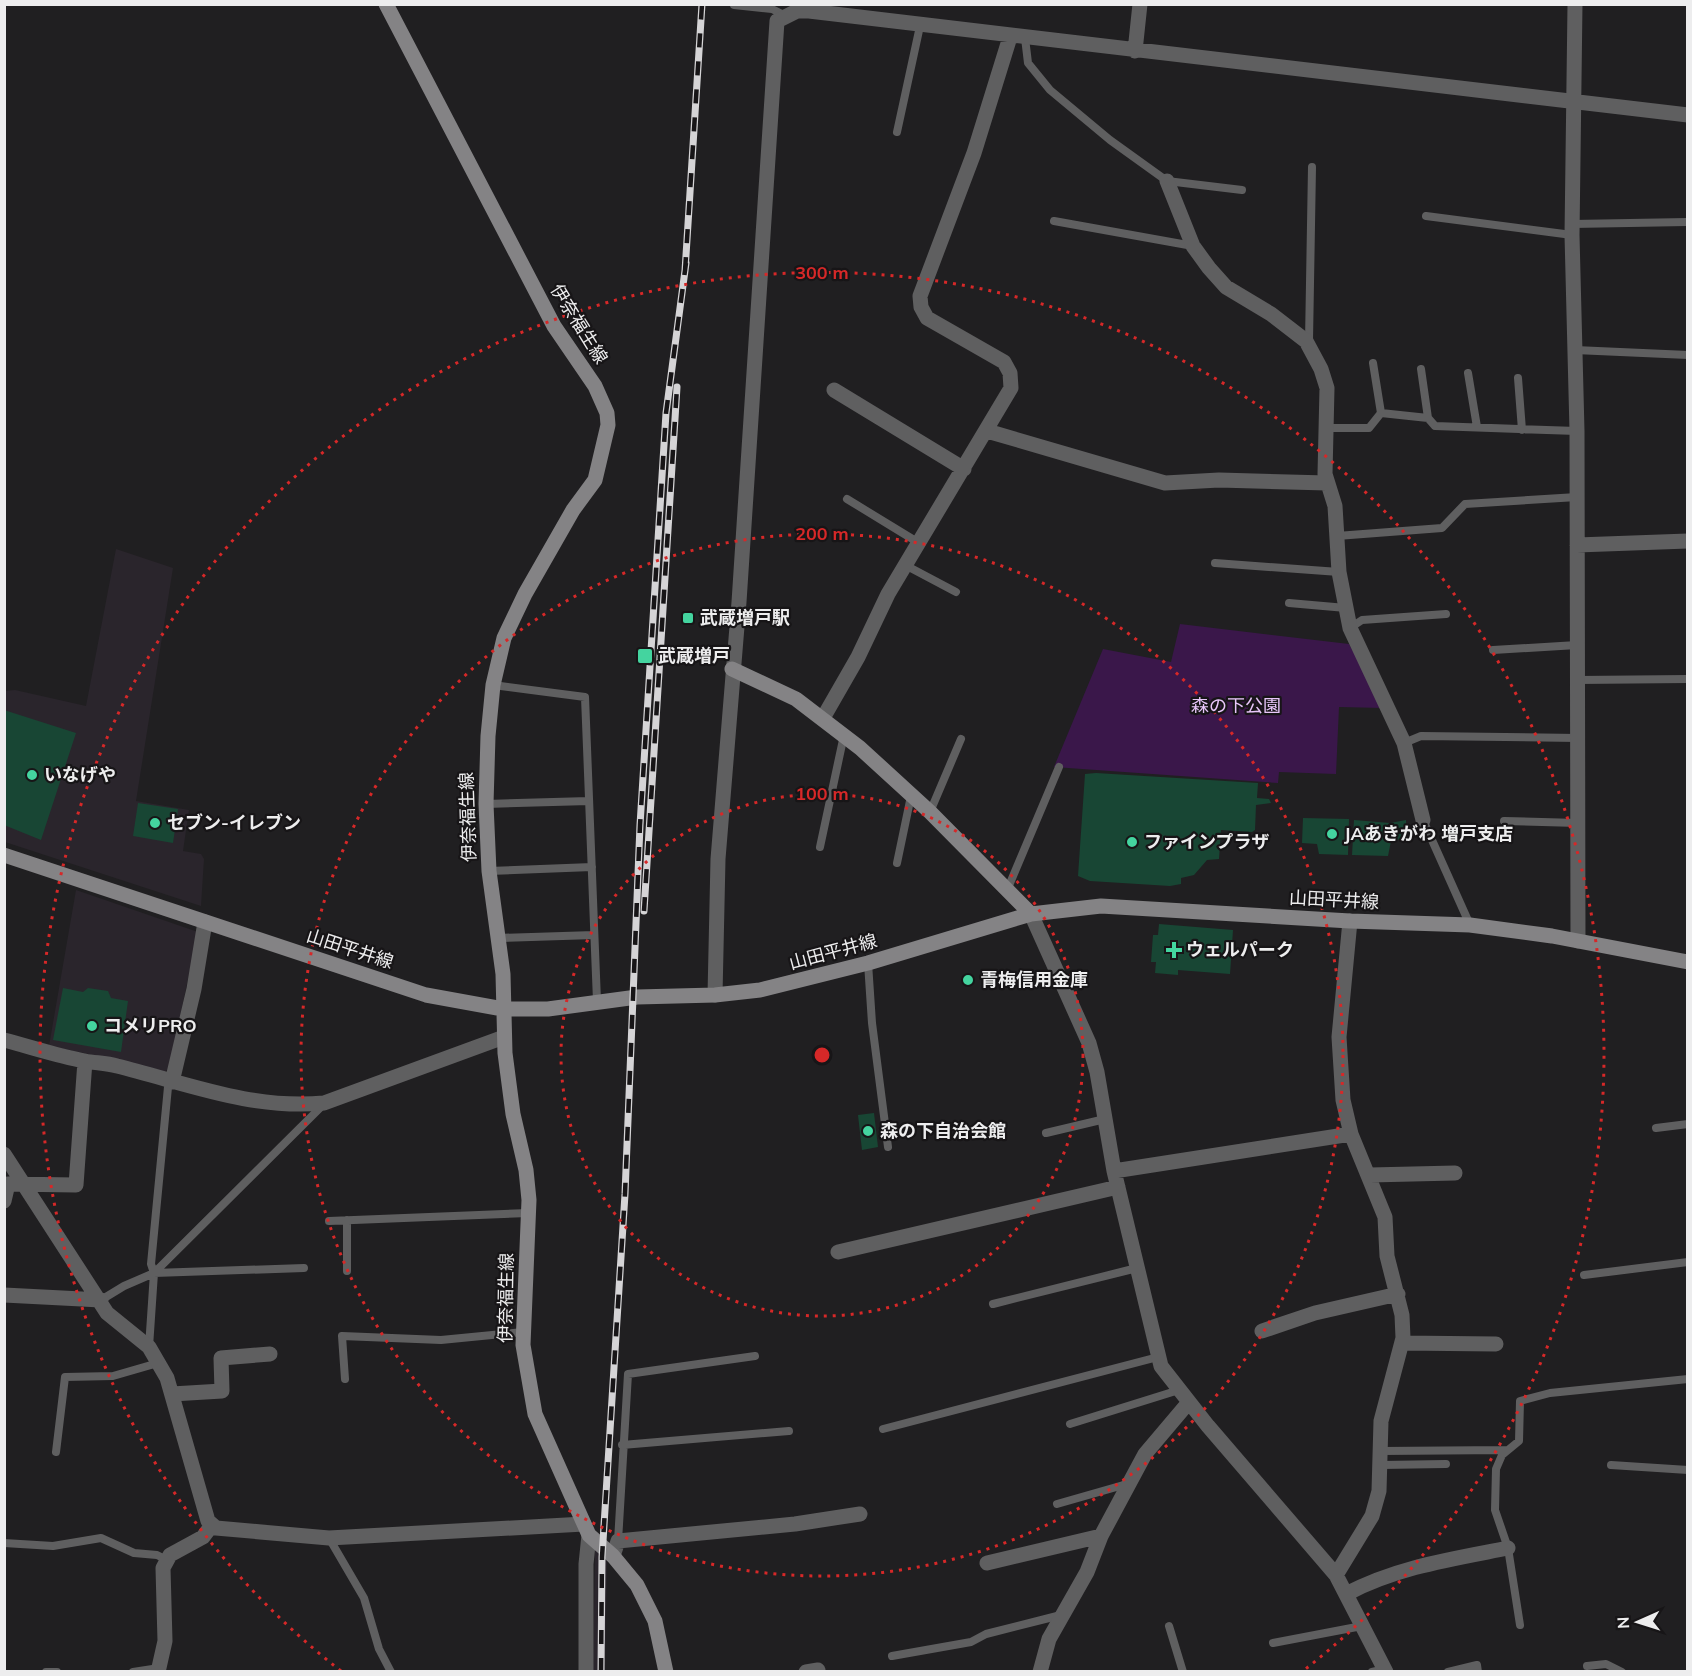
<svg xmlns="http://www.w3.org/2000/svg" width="1692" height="1676" font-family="Mulish,'Noto Sans JP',sans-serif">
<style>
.built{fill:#2a252c}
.green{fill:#3a174a}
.building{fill:#184634}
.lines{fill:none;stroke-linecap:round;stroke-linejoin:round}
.lane{stroke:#5f5f60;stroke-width:8}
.street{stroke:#5f5f60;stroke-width:15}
.secondary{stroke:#848385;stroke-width:15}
.rail-casing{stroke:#d5d4d6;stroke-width:7}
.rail{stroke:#171517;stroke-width:4.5;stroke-dasharray:14;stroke-linecap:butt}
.ring{fill:none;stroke:#d62828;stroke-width:3;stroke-dasharray:3 6}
.poi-dot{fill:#44d49f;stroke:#171517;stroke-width:2}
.labels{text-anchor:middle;stroke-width:4.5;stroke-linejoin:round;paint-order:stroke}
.street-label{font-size:18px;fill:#ededee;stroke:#171517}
.poi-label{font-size:18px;font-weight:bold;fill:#ededee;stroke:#171517;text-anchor:start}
.park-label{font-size:18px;fill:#e8c6fa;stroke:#171517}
.centre{fill:#d62828;stroke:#171517;stroke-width:3}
.ring-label{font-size:18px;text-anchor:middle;font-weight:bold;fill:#d62828;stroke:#171517;stroke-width:4.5;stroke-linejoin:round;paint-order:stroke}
</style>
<rect width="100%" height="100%" fill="#201f21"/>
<path class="built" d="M116,549L173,568L136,801L189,810L183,851L201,854L204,859L201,906L5,842V691L15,690L86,706Z
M76,890L198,932L169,1069L162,1073L118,1060L49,1046Z
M595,1550L607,1562L605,1671L593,1672Z"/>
<path class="green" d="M1180,624L1349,644L1384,708L1339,707L1336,774L1279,772L1278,783L1054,767L1103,649L1171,662Z"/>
<path class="building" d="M4,710L76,733L41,840L4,825Z
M1096,773L1258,783L1257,798L1269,799L1271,803L1256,805L1255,830L1252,832L1221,830L1219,859L1207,860L1194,875L1181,878V884L1170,886L1090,881L1078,876L1085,774Z
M138,803L178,809L173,843L133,836Z
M1303,818L1349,819L1348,855L1319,854L1317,844L1302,843Z
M1354,820L1390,823L1406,820V838L1391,841L1388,856L1352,855Z
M1159,924L1233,930L1230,974L1178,970V975L1155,973L1156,962H1151L1153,935H1158Z
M63,988L83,992L88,988L108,991L111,998L128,1001L121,1052L53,1040Z
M874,1113L878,1147L862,1150L858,1115Z"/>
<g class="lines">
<path class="lane" d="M734,5L772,9L786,16
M1025,38L1028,63L1050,90L1110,140L1167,181L1242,190
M897,132L920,26
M1426,216L1572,235
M1054,221L1193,246
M1572,224L1687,222
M1309,341L1312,167
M1575,350L1688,355
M1373,363L1381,413
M1421,369L1428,418
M1468,373L1477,427
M1518,378L1522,430
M1325,428H1369L1381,413L1428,418L1435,426L1577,431
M847,499L919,543
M1337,536L1442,528L1465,504L1577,497
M1215,563L1339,572
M905,565L956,592
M1289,603L1346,608
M1350,628L1362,620L1446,614
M1493,650L1577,645
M1577,680L1688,679
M493,685L585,697L597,1001
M1404,743L1421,736L1578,738
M486,804L589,801
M930,812L961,739
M1423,820L1470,925
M1504,821L1578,823
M820,847L844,735
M897,863L911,796
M489,871L592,867
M1008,888L1059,767
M498,938L594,935
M868,963L872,1023L888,1147
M1656,1128L1688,1124
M1046,1133L1105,1119
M347,1220V1271
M329,1221L528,1213
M154,1273L323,1105
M1584,1275L1688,1262
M101,1300L124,1286L154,1273L304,1268
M993,1304L1137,1268
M149,1347L154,1273L151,1264L168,1087L172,1082
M345,1379L342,1336L441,1340L523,1332
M1070,1424L1179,1390
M883,1429L1158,1357
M622,1445L789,1431
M1381,1451L1507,1450
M56,1452L65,1377L113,1376L158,1363
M1381,1465L1446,1464
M1611,1465L1688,1470
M1057,1504L1127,1484
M329,1538L364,1598L379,1649L391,1672
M618,1541L628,1374L755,1356
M4,1543L53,1546L101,1538L134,1553L157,1555L167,1560
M1520,1625L1508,1548L1495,1510L1496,1469L1502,1455L1519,1441L1520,1401L1550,1393L1688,1379
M1169,1626L1183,1672
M1273,1643L1362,1626
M892,1656L971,1642L986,1634L1061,1615
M1587,1666L1606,1664L1622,1672
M46,1672H57
M133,1672L159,1668
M1372,1672L1385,1669
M1448,1672L1477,1665L1478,1672"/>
<path class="street" d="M1575,4L1572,235L1577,431L1578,941
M1135,51L1140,4
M1167,181L1193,246L1209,268L1226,287L1271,314L1306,341L1321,369L1327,388L1325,474L1335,506L1339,572L1350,628L1404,743L1423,820
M834,390L964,469
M987,431L1165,483L1219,480L1327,483
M1577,545L1688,541
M823,718L858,657L888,594L1011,388L1010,373L1004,362L927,318L921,307L920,296L974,153L1010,37
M1031,914L1089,1043L1097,1072L1114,1171L1161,1366L1208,1426L1336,1575L1386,1672
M715,995L718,859L739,602L777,21L797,11H809L1688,115
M4,1040C31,1047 58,1056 85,1061C95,1063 106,1063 117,1066C186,1083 252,1110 324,1103L504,1037
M172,1082L194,989L205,922
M4,1154L107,1313L149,1347L167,1378L208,1521L216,1528L329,1538L584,1524
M1114,1171L1351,1134
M1370,1175L1455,1173
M4,1201L8,1184L76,1185L85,1061
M838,1252L1118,1187
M4,1295L101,1300
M1262,1331L1315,1313L1398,1294
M1402,1343L1496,1344
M172,1394L222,1391L221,1358L270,1354
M613,1556L618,1541L795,1524L860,1514
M987,1563L1101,1536
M1336,1575L1372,1516L1379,1491L1381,1421L1403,1338L1402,1315L1387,1256L1385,1217L1351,1134L1343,1100L1339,1037L1350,921
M1346,1594C1397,1567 1452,1559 1508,1548
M158,1672L165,1641L163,1568L170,1555L203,1537L212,1525
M586,1672V1564L589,1535
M806,1672L818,1670
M1040,1672L1049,1639L1087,1572L1101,1536L1145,1454L1189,1402"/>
<path class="secondary" d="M386,4L554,326L595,386L607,413L608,425L595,480L573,510L525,594L504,638L493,685L488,736L486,804L489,871L503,974L505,1053L513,1114L526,1170L529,1200L523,1345L535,1414L589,1535L613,1556L637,1585L655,1621L666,1672
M732,669L796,699L860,748L930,812L1031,914
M4,855L426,995L503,1009H548L637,997L715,995L760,990L868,963L1031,914L1101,906L1350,921L1470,925L1552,936L1688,962"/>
<g class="rail-casing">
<path id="rail" d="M685,271L702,4
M644,911L677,387
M601,1672L602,1557L625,1194L640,825L666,413L686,263"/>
</g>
<use href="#rail" class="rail"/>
</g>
<g class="ring">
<circle cx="822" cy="1055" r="261"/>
<circle cx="822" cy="1055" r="521"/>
<path d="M341 1671A782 782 0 1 1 1303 1671"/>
</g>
<g class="poi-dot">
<rect x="682" y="612" width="12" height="12" rx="3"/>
<rect x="637" y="648" width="16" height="16" rx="3"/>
<circle cx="32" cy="775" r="6"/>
<circle cx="155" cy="823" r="6"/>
<circle cx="1332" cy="834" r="6"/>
<circle cx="1132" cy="842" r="6"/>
<path d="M1171 941h6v6h6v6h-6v6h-6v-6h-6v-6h6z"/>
<circle cx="968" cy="980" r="6"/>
<circle cx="92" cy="1026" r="6"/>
<circle cx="868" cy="1131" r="6"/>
</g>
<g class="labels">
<g class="street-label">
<text transform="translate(579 324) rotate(58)" y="6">伊奈福生線</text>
<text transform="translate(468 817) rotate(-92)" y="6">伊奈福生線</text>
<text transform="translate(1334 900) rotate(3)" y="6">山田平井線</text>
<text transform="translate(350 949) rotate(18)" y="6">山田平井線</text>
<text transform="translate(833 952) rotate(-15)" y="6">山田平井線</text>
<text transform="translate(506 1298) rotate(-89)" y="6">伊奈福生線</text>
</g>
<g class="poi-label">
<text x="700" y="624">武蔵増戸駅</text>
<text x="658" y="662">武蔵増戸</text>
<text x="44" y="781">いなげや</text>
<text x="167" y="829">セブン-イレブン</text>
<text x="1344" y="840">JAあきがわ 増戸支店</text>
<text x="1144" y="848">ファインプラザ</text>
<text x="1186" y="956">ウェルパーク</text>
<text x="980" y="986">青梅信用金庫</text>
<text x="104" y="1032">コメリPRO</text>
<text x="880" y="1137">森の下自治会館</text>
</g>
<g class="park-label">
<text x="1236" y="712">森の下公園</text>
</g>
</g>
<circle cx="822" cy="1055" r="9" class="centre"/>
<g class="ring-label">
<text x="822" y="279">300 m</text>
<text x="822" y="540">200 m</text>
<text x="822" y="800">100 m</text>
</g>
<rect width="1692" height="1676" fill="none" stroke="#ededee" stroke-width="12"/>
<g transform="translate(1638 1622) rotate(267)" stroke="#171517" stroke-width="4.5" paint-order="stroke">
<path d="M0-4.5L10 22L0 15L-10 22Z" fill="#ededee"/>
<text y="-9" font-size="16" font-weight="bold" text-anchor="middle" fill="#ededee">N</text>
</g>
</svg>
